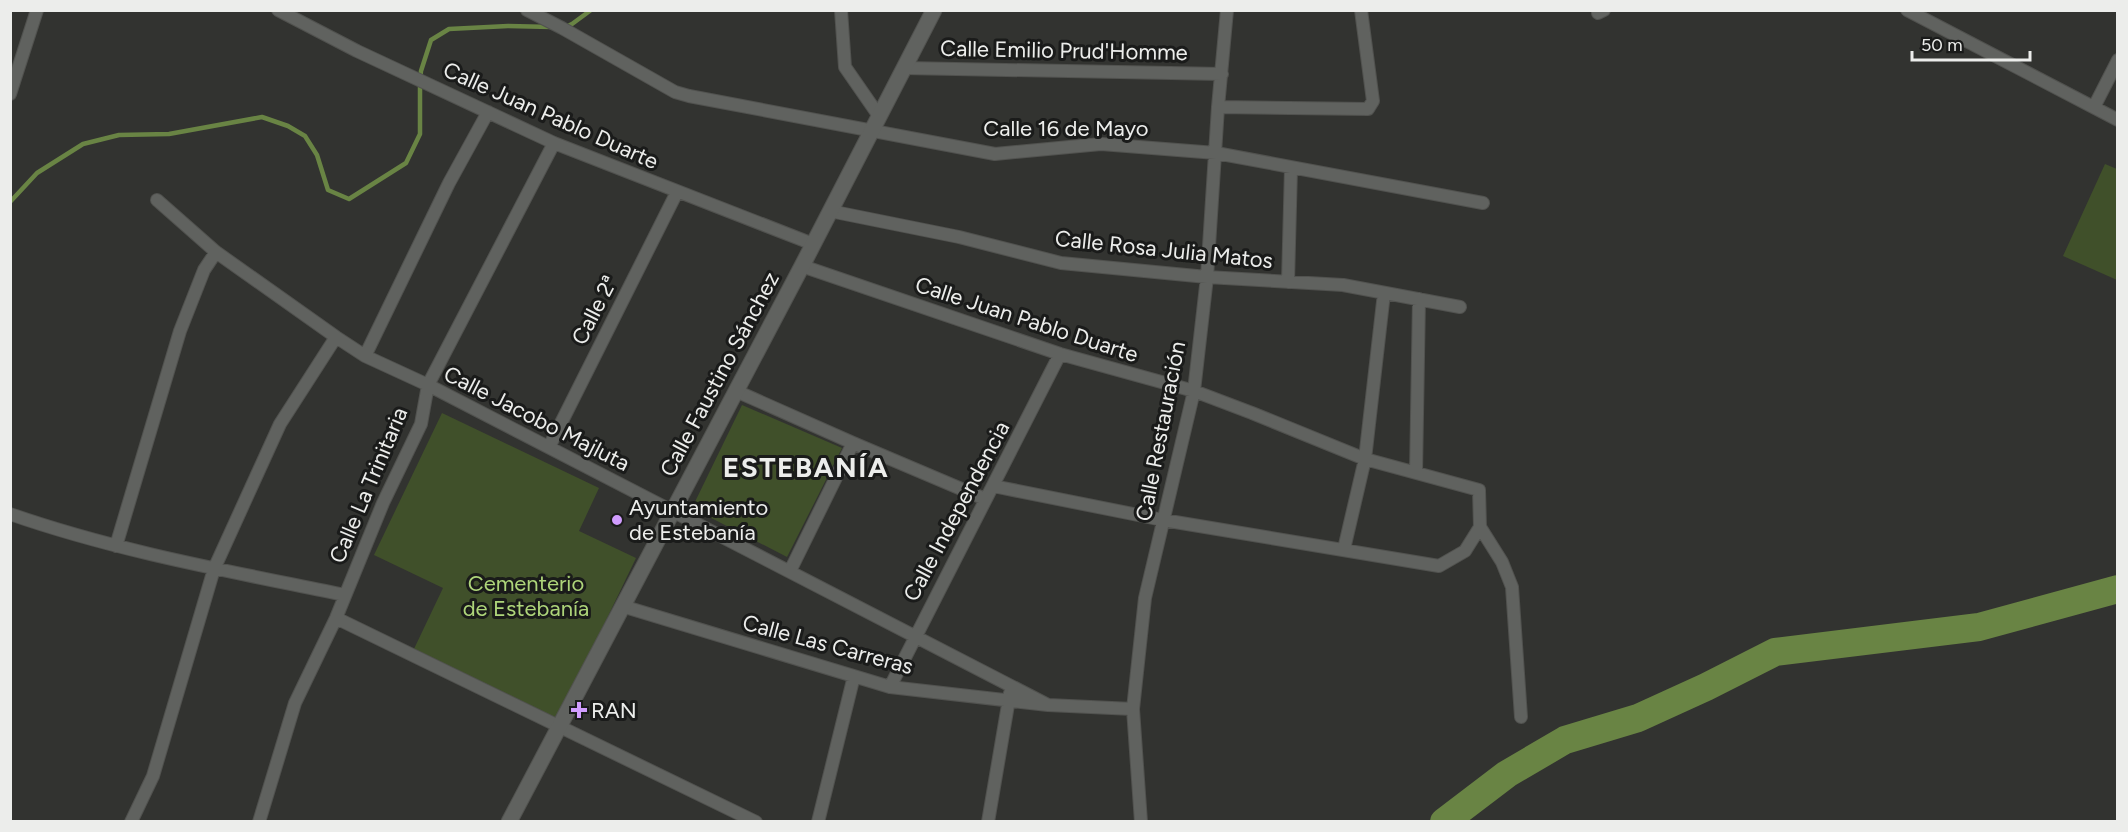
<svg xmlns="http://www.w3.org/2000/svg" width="2128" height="832" font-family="Figtree,sans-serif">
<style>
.green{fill:#40502a}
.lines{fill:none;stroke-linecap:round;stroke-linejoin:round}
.stream{stroke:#698444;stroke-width:4.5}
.river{stroke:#698444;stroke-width:28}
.minor-casing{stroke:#51524f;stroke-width:14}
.tertiary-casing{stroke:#51524f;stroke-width:17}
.minor{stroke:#60625f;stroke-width:12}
.tertiary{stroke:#60625f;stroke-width:15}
.poi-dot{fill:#d19dfe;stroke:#1a1b1a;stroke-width:2}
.labels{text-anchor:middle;stroke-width:6;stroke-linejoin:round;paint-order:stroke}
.street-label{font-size:22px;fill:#ecedeb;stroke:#1a1b1a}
.poi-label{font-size:22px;fill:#ecedeb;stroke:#1a1b1a;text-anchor:start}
.park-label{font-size:22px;fill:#aed57a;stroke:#1a1b1a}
.district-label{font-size:28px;font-weight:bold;letter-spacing:1.5px;fill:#ecedeb;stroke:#1a1b1a}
</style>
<rect width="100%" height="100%" fill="#323330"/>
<path class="green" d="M2105,164L2117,169V280L2063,256Z
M742,405L842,448L787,557L692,508Z
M442,413L599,488L579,531L636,558L558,720L413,651L443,588L374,555Z"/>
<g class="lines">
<path class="stream" d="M566,27L572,24L591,10
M10,202L37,173L83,144L119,135L169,134L262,117L288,126L305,136L317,155L328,190L349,199L406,163L420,134V81L421,71L431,40L449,29L508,26L552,27"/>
<path class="river" d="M1444,822L1507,774L1565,740L1638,718L1706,687L1775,652L1979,627L2118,589"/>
<g class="minor-casing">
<path id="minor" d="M278,10L357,51L554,143L813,244
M527,10L562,28L675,92L689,96L995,154L1101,144L1216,153L1483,203
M841,10L845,67L879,116
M1907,10L2118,120
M1598,13L1604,10
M905,68L1222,74
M10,94L37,10
M1218,107L1368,109L1373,101L1361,10
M2094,107L2118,60
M157,200L216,252L336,337L365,356L428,385L1048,705
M830,211L959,237L1061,263L1207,277L1343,285L1460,307
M802,266L1060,354L1194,391L1252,413L1365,459L1479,490L1480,527L1465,551L1439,566L1163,520L993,486
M1288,282L1291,168
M365,356L449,183L488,112
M736,391L853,443L985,499
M549,447L677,192
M1416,473L1419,299
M10,514C119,552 233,572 345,595
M1480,527L1502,562L1512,587L1521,717
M116,546L180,331L204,270L216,252
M1344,549L1365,459L1384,293
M790,571L853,443
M622,606L890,687L1048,705L1133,709
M336,618L756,822
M890,687L1060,354
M131,822L153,776L214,569L280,424L336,337
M259,822L295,703L336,618L383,503L421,424L428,385L554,143
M818,822L854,676
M988,822L1010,693
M1141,822L1133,709L1145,598L1194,391L1207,277L1218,107L1227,10"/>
</g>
<g class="tertiary-casing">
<path id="tertiary" d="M509,822L802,266L934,10"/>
</g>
<use href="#minor" class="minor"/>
<use href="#tertiary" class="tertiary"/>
</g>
<g class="poi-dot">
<circle cx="617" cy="520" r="6"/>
<path d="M576 701h6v6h6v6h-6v6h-6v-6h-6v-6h6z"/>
</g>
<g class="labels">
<g class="street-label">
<text transform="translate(1064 50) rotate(1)" y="8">Calle Emilio Prud'Homme</text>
<text transform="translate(551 115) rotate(24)" y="8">Calle Juan Pablo Duarte</text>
<text x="1066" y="136">Calle 16 de Mayo</text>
<text transform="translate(1164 249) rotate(6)" y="8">Calle Rosa Julia Matos</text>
<text transform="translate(594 310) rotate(-63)" y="8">Calle 2ª</text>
<text transform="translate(1027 319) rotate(18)" y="8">Calle Juan Pablo Duarte</text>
<text transform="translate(719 374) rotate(-62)" y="8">Calle Faustino Sánchez</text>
<text transform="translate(537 418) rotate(27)" y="8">Calle Jacobo Majluta</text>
<text transform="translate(1160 431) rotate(-79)" y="8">Calle Restauración</text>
<text transform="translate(368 485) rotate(-67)" y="8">Calle La Trinitaria</text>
<text transform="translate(956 511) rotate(-62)" y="8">Calle Independencia</text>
<text transform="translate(828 644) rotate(15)" y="8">Calle Las Carreras</text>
</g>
<g class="poi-label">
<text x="629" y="515">Ayuntamiento<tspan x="629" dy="25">de Estebanía</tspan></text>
<text x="591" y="718">RAN</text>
</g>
<g class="park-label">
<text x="526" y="591">Cementerio<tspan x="526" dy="25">de Estebanía</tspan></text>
</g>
<g class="district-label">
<text x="806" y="477">ESTEBANÍA</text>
</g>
</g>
<rect width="2128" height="832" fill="none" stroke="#ecedeb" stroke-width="24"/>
<path d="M1912 51v9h118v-9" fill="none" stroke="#ecedeb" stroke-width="3"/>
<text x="1921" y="51" font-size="18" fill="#ecedeb" stroke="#1a1b1a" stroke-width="4.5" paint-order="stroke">50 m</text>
</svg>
